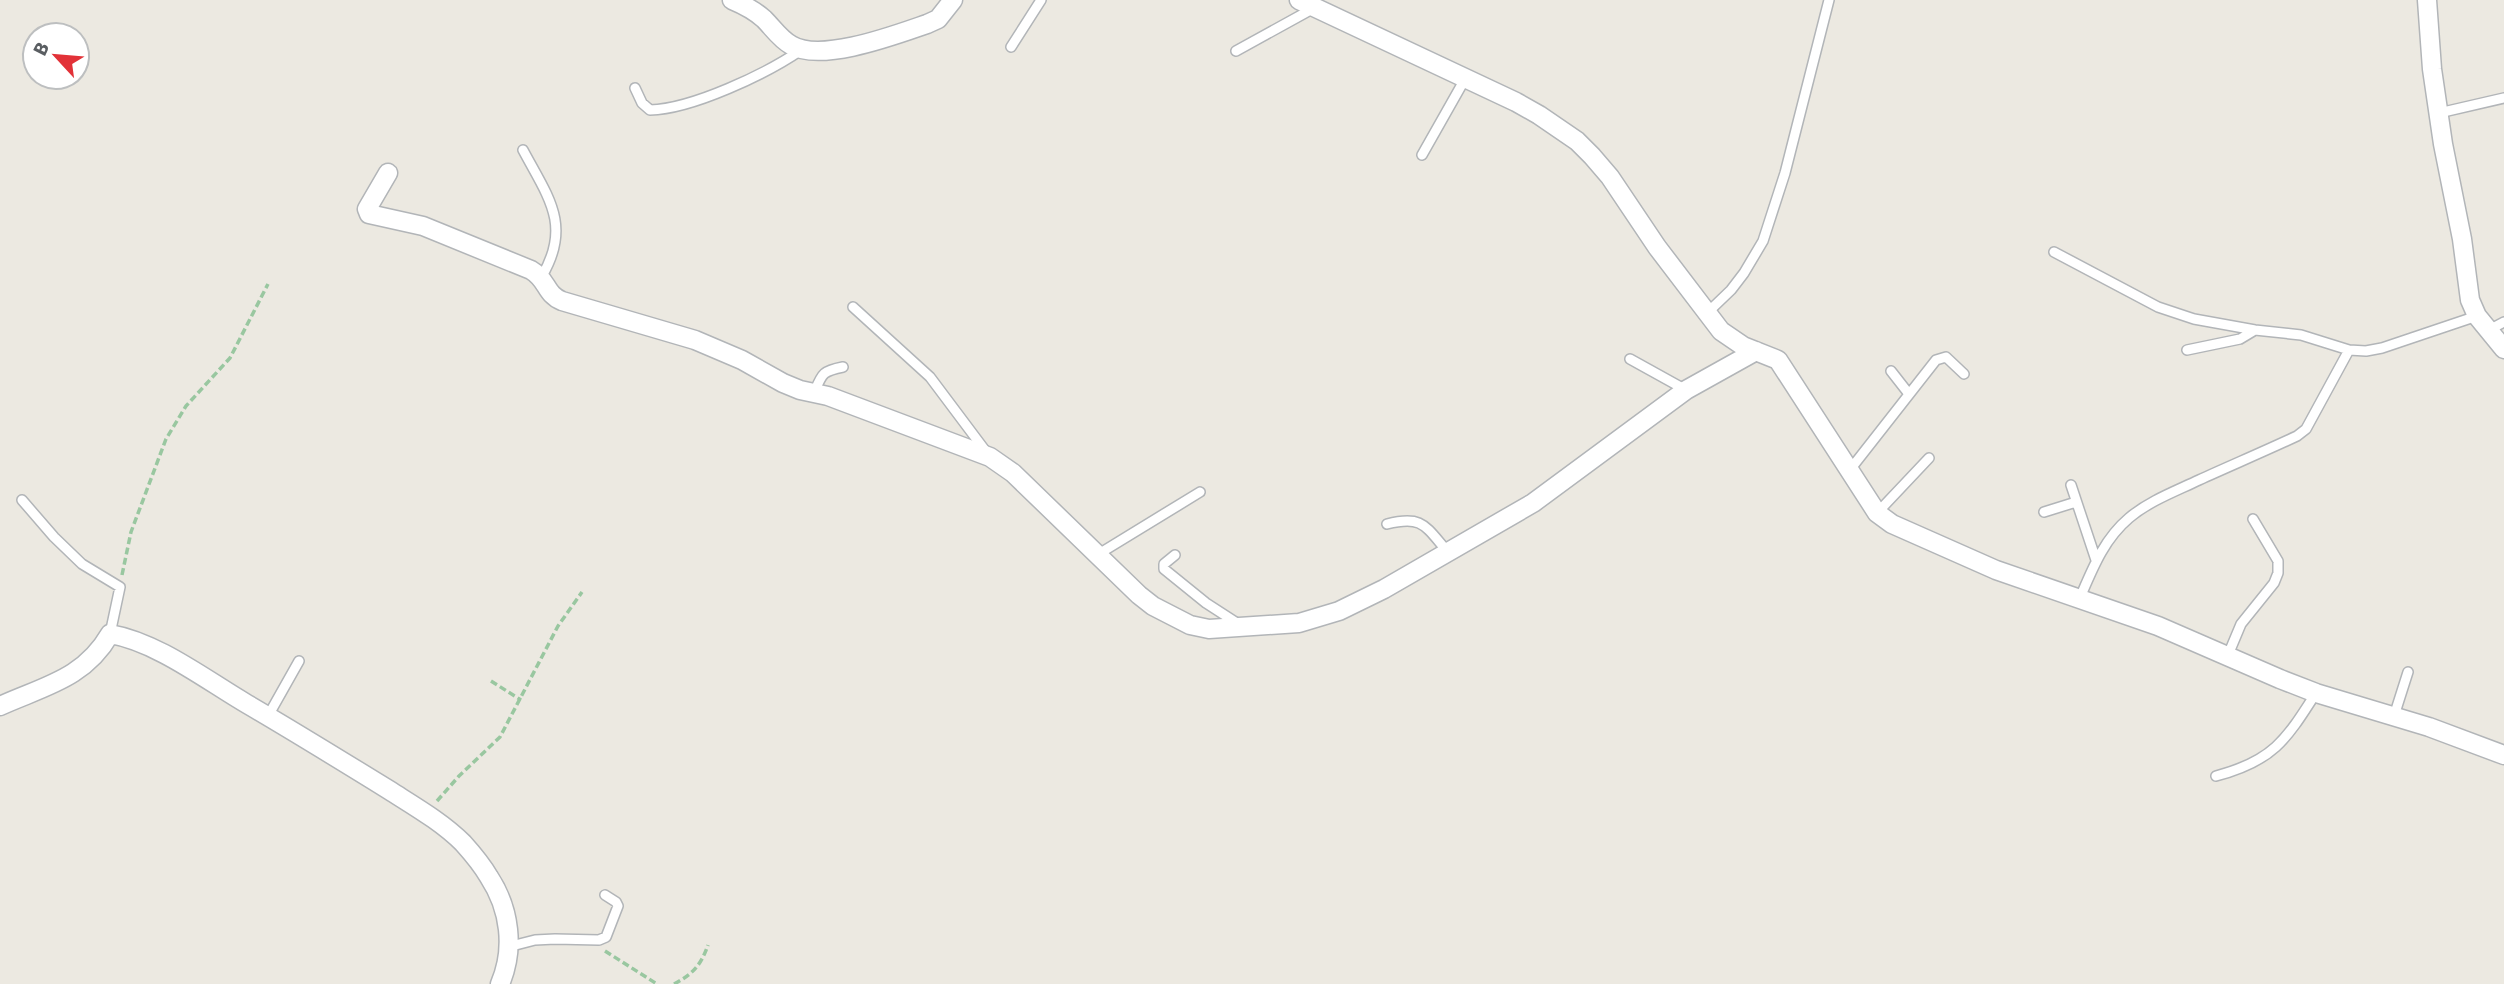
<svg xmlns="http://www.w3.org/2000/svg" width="2504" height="984" font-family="'Fira Sans',sans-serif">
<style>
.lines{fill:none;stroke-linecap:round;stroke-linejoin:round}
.service-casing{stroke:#b2b5b8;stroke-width:12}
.minor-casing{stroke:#b2b5b8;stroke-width:21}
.path{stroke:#99c7a0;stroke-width:3.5;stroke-dasharray:7 3.5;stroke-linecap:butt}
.service{stroke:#fff;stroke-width:9}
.minor{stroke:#fff;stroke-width:18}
</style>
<rect width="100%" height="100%" fill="#ece9e1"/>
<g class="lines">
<g class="service-casing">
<path id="service" d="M1011,47L1041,0
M1236,51L1314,8
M635,88L642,103L650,110C692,109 766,74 801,50
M2439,113L2504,98
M523,150C548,197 572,225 542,276
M1422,155L1465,79
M2054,252L2158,307L2194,319L2255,330L2301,335L2349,350L2366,351L2382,348L2477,316
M853,307L930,377L987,453
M1706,314L1731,290L1744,273L1763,241L1785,173L1829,0
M2489,330L2504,322
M2187,350L2240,339L2255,330
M1630,359L1686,390
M1891,371L1909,394
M814,393C822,374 822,371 843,367
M1849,471L1936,360L1946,357L1964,374
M2071,485L2096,560
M22,500L54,537L82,564L120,587L110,634
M2044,512L2076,502
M1877,513L1929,458
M1387,524C1423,515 1425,526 1448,552
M1097,555L1200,492
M1175,555L1164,564V569L1206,603L1240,625
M2079,600C2092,570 2103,540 2129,518C2149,501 2176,491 2199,480C2232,465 2265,451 2297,436L2306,429L2349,350
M2228,655L2241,624L2274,583L2278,573V561L2253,519
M268,716L299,661
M2394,716L2408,672
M2216,776C2273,761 2286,740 2316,693
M508,947L535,940L555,939L599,940L606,937L618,906L616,902L605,895"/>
</g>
<g class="minor-casing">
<path id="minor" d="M732,0C744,5 754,10 764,19C773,28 780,39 791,45C821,63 895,35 927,24L938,19L953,0
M1299,0L1516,102L1539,115L1577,141L1592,156L1610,177L1657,247L1721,331L1743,346L1778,360L1877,513L1892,524L1996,570L2158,626L2280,679L2316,693L2429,727L2504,755
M2427,0L2432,69L2443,144L2462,239L2470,300L2477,316L2504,349
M388,173L367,209L369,214L423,226L531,270C548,280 545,294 562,301L695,340L742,360L783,383L800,390L828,396L990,457L1013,473L1139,595L1153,606L1190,625L1209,629L1299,623L1339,611L1384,589L1533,503L1686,390L1756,351
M0,706C44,686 84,679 110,634C157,642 206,680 247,704C295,732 342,761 389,790C414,806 442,822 463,843C472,853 482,865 489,877C510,909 515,949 500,984"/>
</g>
<path class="path" d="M122,575L131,532L166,439L186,406L230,358L268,284
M491,681L521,700
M437,801L459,776L500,737L558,626L582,592
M605,951L657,984
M674,984C693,974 701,965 708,945"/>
<use href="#service" class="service"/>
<use href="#minor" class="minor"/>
</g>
<g transform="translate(56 56) rotate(296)"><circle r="33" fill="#ffffff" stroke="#bdbfc0" stroke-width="2"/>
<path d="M0-5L12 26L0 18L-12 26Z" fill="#e23238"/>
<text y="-10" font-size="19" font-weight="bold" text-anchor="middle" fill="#5a5e62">B</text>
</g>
</svg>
